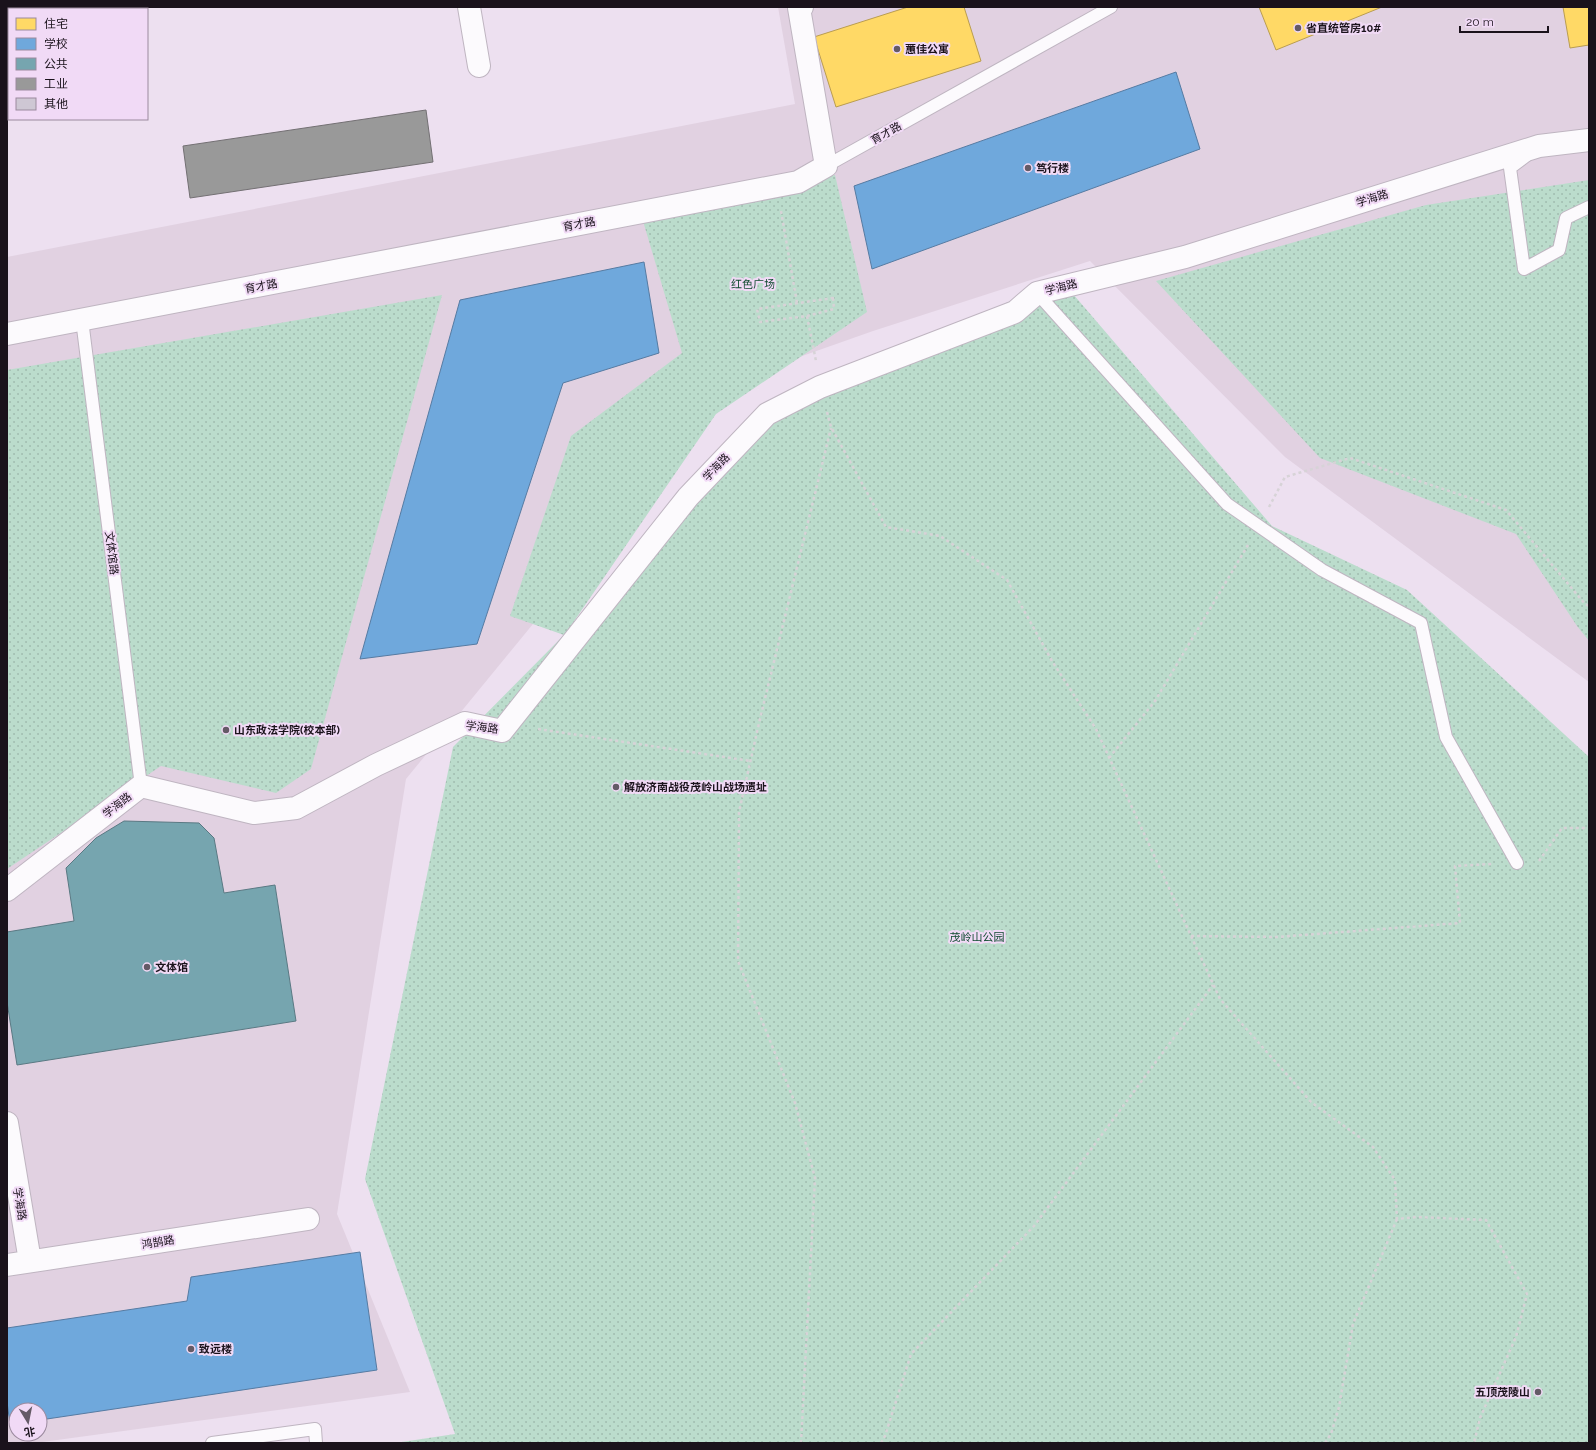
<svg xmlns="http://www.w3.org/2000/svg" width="1596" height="1450" font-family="Raleway,'Noto Sans SC',sans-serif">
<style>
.education{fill:#e1d1e1;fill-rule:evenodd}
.park{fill:url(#park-dots)}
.homes{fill:#ffd966;stroke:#ba9d50}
.schools{fill:#6fa8dc;stroke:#567ba2}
.public{fill:#76a5af;stroke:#5a7983}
.industry{fill:#999;stroke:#737073}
.building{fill:#cec7d4;stroke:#a8a1ae}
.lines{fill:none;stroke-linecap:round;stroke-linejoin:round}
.lane-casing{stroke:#bfb5c1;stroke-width:14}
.street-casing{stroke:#bfb5c1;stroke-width:24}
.path{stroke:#d7d3d7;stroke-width:2.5;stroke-dasharray:3 3;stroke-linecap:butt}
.lane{stroke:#fcfafd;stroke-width:12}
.street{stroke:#fcfafd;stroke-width:22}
.poi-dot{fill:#645a66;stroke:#f1daf6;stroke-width:1.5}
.labels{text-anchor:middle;stroke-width:4;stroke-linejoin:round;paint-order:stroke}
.poi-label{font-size:11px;font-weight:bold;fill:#1a121b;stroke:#f1daf6;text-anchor:start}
.street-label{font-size:11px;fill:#1a121b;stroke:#f1daf6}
.park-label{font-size:11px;fill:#0f4b2f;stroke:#f1daf6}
</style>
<defs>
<pattern id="park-dots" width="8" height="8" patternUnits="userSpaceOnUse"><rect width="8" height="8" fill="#bbdccc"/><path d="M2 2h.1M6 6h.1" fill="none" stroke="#a0bcaf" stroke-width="1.8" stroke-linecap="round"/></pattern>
</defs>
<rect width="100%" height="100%" fill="#ede0f0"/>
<path class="education" d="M778,7H1589V682L1285,457L1090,261L873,331L732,381L406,779L337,1214L410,1392L35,1443H7V257L795,104ZM16,1410H40V1434H16Z"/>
<path class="park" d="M835,175L867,312L716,414L566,633L808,386L1061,280L1272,526L1407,590L1589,757V1443H395L455,1434L365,1179L453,747L564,635L510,616L571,436L682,353L643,221Z
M1589,180V641L1577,626L1516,534L1320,458L1156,281L1426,205Z
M442,295L311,769L276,793L161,766L7,869V370Z"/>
<path class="homes" d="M908,7H964L981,61L836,107L814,37Z
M1259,7H1382L1276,50Z
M1563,7H1589V45L1570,48Z"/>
<path class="schools" d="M1176,72L1200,149L872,269L854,186Z
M644,262L659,353L563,383L477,644L360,659L460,300Z
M360,1252L377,1370L40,1420V1410H16V1423L10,1424L7,1402V1328L187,1301L191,1277Z"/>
<path class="public" d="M124,821L199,823L214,838L224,893L275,885L296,1021L17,1065L7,1002V932L74,921L66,868L96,838Z"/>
<path class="industry" d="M426,110L433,162L190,198L183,146Z"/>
<path class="building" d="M26,7H117L118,9H27Z"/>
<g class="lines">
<g class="lane-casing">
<path id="lane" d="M1526,156L1510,168L1524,269L1559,250L1566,218L1589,207
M826,166L1111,7
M1037,293L1227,504L1322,570L1421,623L1446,737L1517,863
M82,320L141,786
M212,1443L315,1429L316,1443"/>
</g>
<g class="street-casing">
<path id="street" d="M469,7L479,66
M7,334L798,182L826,166L799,8L802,7
M7,890L141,786L254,813L296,808L376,765L465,723L502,731L688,497L767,414L820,387L1015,312L1037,293L1185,257L1539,146L1589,140
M7,1123L30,1261
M7,1265L308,1219"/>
</g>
<path class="path" d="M781,211L797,303
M833,298L834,309L807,316L760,322L757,309Z
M807,316L816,361
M827,412L831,427L886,527L940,536L1007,580L1052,661L1096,729L1220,999L1311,1102L1373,1147L1395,1180L1397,1219L1417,1217L1486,1220L1527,1294L1516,1337L1480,1418L1474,1443
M1269,507L1285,477L1350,458L1506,510L1585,604L1589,606
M538,729L751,761
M1109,758L1155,701L1248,545
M1539,861L1562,828H1589
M1191,936L1277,937L1460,923L1455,866L1492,864
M801,1443L815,1178L795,1103L738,961L739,812L759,723L831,428
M881,1443L885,1436L911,1354L1034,1226L1213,985
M1325,1443L1331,1434L1339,1407L1353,1324L1397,1219"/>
<use href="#lane" class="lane"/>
<use href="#street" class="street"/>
</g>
<g class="poi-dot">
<circle cx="1298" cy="28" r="4"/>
<circle cx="897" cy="49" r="4"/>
<circle cx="1028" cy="168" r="4"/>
<circle cx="226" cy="730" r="4"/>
<circle cx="616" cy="787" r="4"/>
<circle cx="147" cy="967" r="4"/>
<circle cx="191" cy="1349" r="4"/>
<circle cx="1538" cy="1392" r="4"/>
</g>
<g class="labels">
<g class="poi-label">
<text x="1306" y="32">省直统管房10#</text>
<text x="905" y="53">蕙佳公寓</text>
<text x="1036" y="172">笃行楼</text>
<text x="234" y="734">山东政法学院(校本部)</text>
<text x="624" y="791">解放济南战役茂岭山战场遗址</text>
<text x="155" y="971">文体馆</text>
<text x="199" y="1353">致远楼</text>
<text x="1530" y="1396" text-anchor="end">五顶茂陵山</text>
</g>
<g class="street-label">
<text transform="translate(886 133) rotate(-29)" y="4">育才路</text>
<text transform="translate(1372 198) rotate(-17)" y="4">学海路</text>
<text transform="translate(579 224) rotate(-11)" y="4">育才路</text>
<text transform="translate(261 286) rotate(-11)" y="4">育才路</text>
<text transform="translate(1061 287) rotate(-14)" y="4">学海路</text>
<text transform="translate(716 467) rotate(-46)" y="4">学海路</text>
<text transform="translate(112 553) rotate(83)" y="4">文体馆路</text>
<text transform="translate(482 727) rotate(7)" y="4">学海路</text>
<text transform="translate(117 805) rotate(-38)" y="4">学海路</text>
<text transform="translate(20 1204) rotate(81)" y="4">学海路</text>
<text transform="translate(158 1242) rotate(-9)" y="4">鸿鹄路</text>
</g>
<g class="park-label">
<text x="753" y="288">红色广场</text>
<text x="977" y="941">茂岭山公园</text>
</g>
</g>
<rect width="1596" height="1450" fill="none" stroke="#1a121b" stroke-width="16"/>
<rect x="8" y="8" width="140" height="112" fill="#f1daf6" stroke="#9b8a9e"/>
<rect x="16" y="18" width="20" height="12" fill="#ffd966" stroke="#9b8a9e"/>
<text x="44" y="28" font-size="12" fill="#1a121b">住宅</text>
<rect x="16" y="38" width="20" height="12" fill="#6fa8dc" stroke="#9b8a9e"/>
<text x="44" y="48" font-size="12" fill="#1a121b">学校</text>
<rect x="16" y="58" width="20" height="12" fill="#76a5af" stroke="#9b8a9e"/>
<text x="44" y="68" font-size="12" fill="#1a121b">公共</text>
<rect x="16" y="78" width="20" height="12" fill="#999999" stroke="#9b8a9e"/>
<text x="44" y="88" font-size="12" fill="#1a121b">工业</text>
<rect x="16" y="98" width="20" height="12" fill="#cec7d4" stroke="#9b8a9e"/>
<text x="44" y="108" font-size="12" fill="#1a121b">其他</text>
<g transform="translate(28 1422) rotate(170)"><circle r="19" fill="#f1daf6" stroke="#9b8a9e"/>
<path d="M0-3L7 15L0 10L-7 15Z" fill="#645a66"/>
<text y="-6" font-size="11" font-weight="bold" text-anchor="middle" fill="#1a121b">北</text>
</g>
<path d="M1460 26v6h88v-6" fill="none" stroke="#1a121b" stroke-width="2"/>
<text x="1466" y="26" font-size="12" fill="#1a121b" stroke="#f1daf6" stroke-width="3" paint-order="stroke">20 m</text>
</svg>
